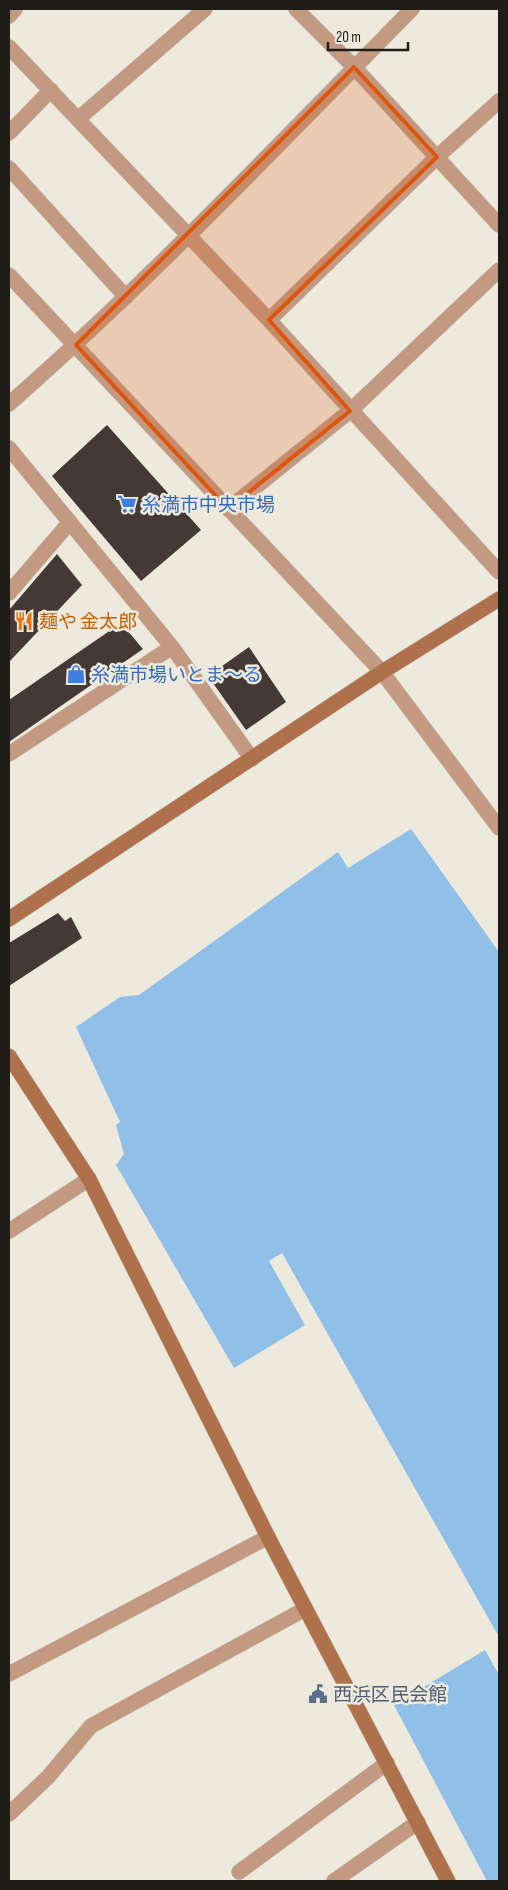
<svg xmlns="http://www.w3.org/2000/svg" width="508" height="1890" font-family="'Sofia Sans Condensed','Noto Sans JP',sans-serif">
<style>
.water{fill:#90bfe7}
.building{fill:#443935}
.lines{fill:none;stroke-linecap:round;stroke-linejoin:round}
.street-casing{stroke:#c8c5ba;stroke-width:16}
.secondary-casing{stroke:#c8c5ba;stroke-width:16}
.street{stroke:#c39981;stroke-width:15}
.secondary{stroke:#ae714c;stroke-width:15}
.marked{fill:#de560d;fill-opacity:0.2;stroke:#de560d;stroke-width:4;stroke-linejoin:round}
.labels{text-anchor:middle;stroke-width:5;stroke-linejoin:round;paint-order:stroke}
.shop-label{font-size:19px;fill:#366cbe;stroke:#edeadd;text-anchor:start}
.food-label{font-size:19px;fill:#c56008;stroke:#edeadd;text-anchor:start}
.service-label{font-size:19px;fill:#4e5e75;stroke:#edeadd;text-anchor:start}
</style>
<rect width="100%" height="100%" fill="#edeadd"/>
<path class="water" d="M411,829L499,952V1637L282,1253L269,1261L305,1325L234,1368L116,1165L124,1154L116,1125L120,1122L76,1027L120,997L139,995L338,852L348,868Z
M485,1650L499,1675V1881H487L394,1705Z"/>
<path class="building" d="M107,425L201,530L141,581L52,476Z
M57,554L82,585L9,662V610Z
M121,623L143,649L9,742V700Z
M249,647L286,702L246,730L208,676Z
M58,913L65,921L71,917L82,938L9,986V943Z"/>
<g class="lines">
<g class="street-casing">
<path id="street" d="M296,9L354,67L499,225
M9,16L15,9
M9,47L269,320L499,572
M78,119L205,9
M9,133L51,90
M9,168L126,297
M9,275L382,672L499,828
M269,320L437,157L499,101
M9,404C150,280 280,143 412,9
M9,448L172,647L252,759
M228,509L350,411L499,270
M9,593L70,522
M9,754L172,647
M9,1231L89,1179
M9,1674L268,1537
M9,1814L48,1777L91,1726L305,1609
M239,1872L387,1763
M334,1881L418,1822"/>
</g>
<g class="secondary-casing">
<path id="secondary" d="M9,919L382,672L499,599
M9,1056L89,1179L268,1537L448,1881"/>
</g>
<use href="#street" class="street"/>
<use href="#secondary" class="secondary"/>
</g>
<path class="marked" d="M354,67L437,157L269,320L350,411L228,509L76,345Z"/>
<defs>
<g id="supermarket-bare" transform="scale(1.5)"><path d="M-6-5.5h2.5l.6 2H6L4.5 2H-2.5L-4.4-4H-6ZM-1.5 3.2a1.3 1.3 0 1 0 .1 0ZM3 3.2a1.3 1.3 0 1 0 .1 0Z" fill="#3f7fe0" stroke="#edeadd" stroke-width="2.5" paint-order="stroke"/></g>
<g id="restaurant-bare" transform="scale(1.5)"><path d="M-5-6h1v4h1v-4h1v4h1v-4h1v5L-1.5 .5V6h-2V.5L-5-1ZM5-6V6H3V1.5H1.5Q1.5-4 5-6Z" fill="#e8710a" stroke="#edeadd" stroke-width="2.5" paint-order="stroke"/></g>
<g id="shop-bare" transform="scale(1.5)"><path d="M-5-2.5h2.3a2.7 3.5 0 0 1 5.4 0H5L5.5 6h-11ZM-1.5-2.5h3a1.5 2.3 0 0 0-3 0Z" fill="#3f7fe0" stroke="#edeadd" stroke-width="2.5" paint-order="stroke"/></g>
<g id="civic-bare" transform="scale(1.5)"><path d="M-.6-6.5H3V-4.5H.6V-3L4-1V1h2V6H-6V1h2V-1L-.6-3ZM-1.2 2.5V6h2.4V2.5Z" fill="#5c6f8a" stroke="#edeadd" stroke-width="2.5" paint-order="stroke"/></g>
</defs>
<g fill-rule="evenodd">
<use href="#supermarket-bare" x="127" y="504"/>
<use href="#restaurant-bare" x="24" y="621"/>
<use href="#shop-bare" x="76" y="674"/>
<use href="#civic-bare" x="318" y="1694"/>
</g>
<g class="labels">
<g class="shop-label">
<text x="142" y="511">糸満市中央市場</text>
<text x="91" y="681">糸満市場いとま～る</text>
</g>
<g class="food-label">
<text x="39" y="628">麺や 金太郎</text>
</g>
<g class="service-label">
<text x="333" y="1701">西浜区民会館</text>
</g>
</g>
<rect width="508" height="1890" fill="none" stroke="#1e1d18" stroke-width="20"/>
<path d="M328 42v8h80v-8" fill="none" stroke="#1e1d18" stroke-width="2.5"/>
<text x="336" y="42" font-size="15" fill="#1e1d18" stroke="#edeadd" stroke-width="4" paint-order="stroke">20 m</text>
</svg>
